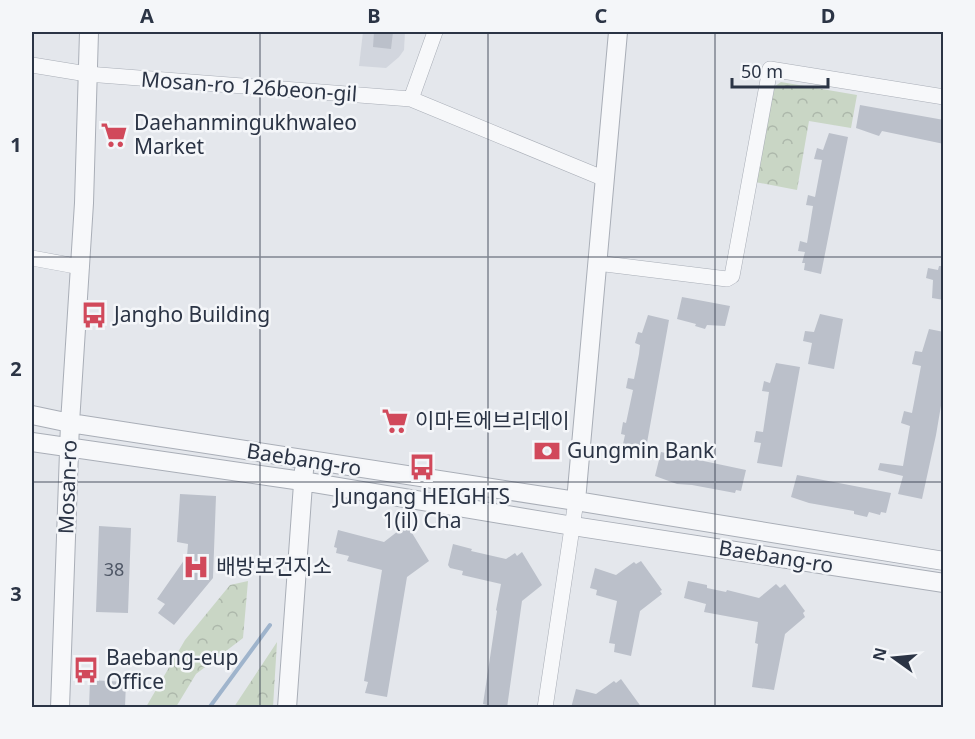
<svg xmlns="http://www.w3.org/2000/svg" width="975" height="739" font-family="'Noto Sans','Noto Sans KR',sans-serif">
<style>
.built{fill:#d2d6de}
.park{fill:url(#park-crowns)}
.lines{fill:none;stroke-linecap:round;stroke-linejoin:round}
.stream{stroke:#9fb4cc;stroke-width:4}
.building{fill:#bbc0ca}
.minor-casing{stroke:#a9aeb7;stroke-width:16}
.tertiary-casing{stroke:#a9aeb7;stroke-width:20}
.minor{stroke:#f7f8fa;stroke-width:15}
.tertiary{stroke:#f7f8fa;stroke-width:18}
.grid{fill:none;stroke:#2b3445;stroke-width:1.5;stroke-opacity:0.55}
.labels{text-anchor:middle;stroke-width:5;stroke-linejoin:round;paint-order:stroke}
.number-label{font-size:18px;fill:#4f5766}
.street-label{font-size:21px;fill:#2b3445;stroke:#f4f6f9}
.poi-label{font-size:21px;fill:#2b3445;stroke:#f4f6f9;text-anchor:start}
.neatline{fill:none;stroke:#2b3445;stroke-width:2}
.grid-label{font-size:20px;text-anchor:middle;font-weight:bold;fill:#2b3445}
</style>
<defs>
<pattern id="park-crowns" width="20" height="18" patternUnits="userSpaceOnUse" patternTransform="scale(1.5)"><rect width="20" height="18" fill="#c9d6c5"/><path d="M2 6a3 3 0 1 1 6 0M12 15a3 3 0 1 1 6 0" fill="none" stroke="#adb8ab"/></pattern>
</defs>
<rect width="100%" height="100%" fill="#e4e7ec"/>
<path class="built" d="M363,32H405L404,50L399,57L386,68L359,66Z"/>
<path class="park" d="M781,82L857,95L851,128L809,121L797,190L755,182L771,89Z
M248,581L243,638L196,674L176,707H146L185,640L230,585Z
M277,642L273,707H234Z"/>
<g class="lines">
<path class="stream" d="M209,708L270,625"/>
</g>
<path class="building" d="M374,32H393L391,49L373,47Z
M860,105L944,120V144L882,131L879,136L856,128Z
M829,133L848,137L821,274L804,270L805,263H802L805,252L798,251L800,241L807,243L813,206L806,205L808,195L815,197L822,160L814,159L817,148L823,150Z
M939,266H944V300L932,298L933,280L926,278L928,268L938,270Z
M682,297L730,306L725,326L707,325L705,329L695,326L696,324L677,319Z
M820,314L843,319L834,369L808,364L812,343L803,341L805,331L814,332Z
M648,315L669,320L645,454L624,450L625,445L623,444L625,435L621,434L623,422L626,423L633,390L626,388L628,378L634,379L639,354L640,345L635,343L638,332L642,333Z
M929,329L944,332V388L936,435L922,499L898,494L903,476L878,470L880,463L903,466L910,426L901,423L904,411L912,413L921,366L912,364L915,351L922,352Z
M776,363L800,367L782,467L757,463L761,443L754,442L756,431L763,432L769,392L762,391L764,381L770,383Z
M661,452L746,470L741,491L736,490L735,493L692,485L677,484L655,476Z
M797,475L891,493L886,513L881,512L880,515L869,512L867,517L854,514V511L809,503L791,497Z
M180,494L216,496L213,578L174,625L158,613L165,604L157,599L187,556L188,544L177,542Z
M99,526L131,528L128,613L96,612Z
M402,528L405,531L409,528L429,561L407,577L387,697L365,693L368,682L364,681L382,570L347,561L349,556L336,553L337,548L334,547L338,530L384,542Z
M453,544L472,549L471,551L506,559L515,553L517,556L522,552L542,585L522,601L507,708H486L487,705L483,704L497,611L496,610L501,584L462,575L463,571L450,568L448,565Z
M641,561L662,590L660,591L662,594L640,611L631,656L614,652L615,644L609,643L617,601L596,595L597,590L590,588L595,568L616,575L634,562L636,564Z
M688,581L707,585V588L726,592L727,590L759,598L776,584L780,588L785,584L805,611L803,613L805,617L785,634L774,690L752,687L758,644L755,643L758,622L704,612L706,604L684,598Z
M621,679L642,708H571L576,689L596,694L614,681L616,683Z
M90,680L126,682L125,707L89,708Z"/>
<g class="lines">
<g class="minor-casing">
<path id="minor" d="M32,65L87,74L411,99L605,179
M411,99L435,32
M32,258L81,267
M597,263L727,279L732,276L770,69L944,97
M545,708L576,501"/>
</g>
<g class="tertiary-casing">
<path id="tertiary" d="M32,415L70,423L576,501L944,561
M32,442L302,481L573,526L944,583
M576,501L618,32
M60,708L70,423L84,203L89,32
M287,708L304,470"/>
</g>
<use href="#minor" class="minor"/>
<use href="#tertiary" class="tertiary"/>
</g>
<path class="grid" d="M260,32V708M488,32V708M715,32V708M32,257H944M32,482H944"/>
<defs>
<g id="supermarket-bare" transform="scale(2.07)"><path d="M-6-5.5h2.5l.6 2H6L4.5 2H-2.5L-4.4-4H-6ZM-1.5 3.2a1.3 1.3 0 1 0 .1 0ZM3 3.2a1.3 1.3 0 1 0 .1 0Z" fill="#d1495b" stroke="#f4f6f9" stroke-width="2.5" paint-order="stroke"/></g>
<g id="bus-bare" transform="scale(2.07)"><path d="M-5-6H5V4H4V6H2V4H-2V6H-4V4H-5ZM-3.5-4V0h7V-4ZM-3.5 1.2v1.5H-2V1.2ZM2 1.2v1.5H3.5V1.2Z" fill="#d1495b" stroke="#f4f6f9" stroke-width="2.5" paint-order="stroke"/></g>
<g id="bank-bare" transform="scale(2.07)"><path d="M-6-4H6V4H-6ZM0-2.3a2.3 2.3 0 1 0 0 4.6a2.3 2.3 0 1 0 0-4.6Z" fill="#d1495b" stroke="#f4f6f9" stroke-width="2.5" paint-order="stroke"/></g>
<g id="hospital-bare" transform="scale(2.07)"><path d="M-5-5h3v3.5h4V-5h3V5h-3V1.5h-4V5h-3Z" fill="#d1495b" stroke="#f4f6f9" stroke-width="2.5" paint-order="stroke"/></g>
</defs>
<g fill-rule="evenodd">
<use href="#supermarket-bare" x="114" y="135"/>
<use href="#bus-bare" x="94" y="315"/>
<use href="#supermarket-bare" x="395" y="421"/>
<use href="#bank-bare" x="547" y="451"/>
<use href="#bus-bare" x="422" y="467"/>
<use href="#hospital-bare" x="196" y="567"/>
<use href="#bus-bare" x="86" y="670"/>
</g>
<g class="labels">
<g class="number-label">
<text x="114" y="576">38</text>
</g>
<g class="street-label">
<text transform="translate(249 87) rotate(4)" y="7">Mosan-ro 126beon-gil</text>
<text transform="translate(304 460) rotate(9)" y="7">Baebang-ro</text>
<text transform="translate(68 487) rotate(-88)" y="7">Mosan-ro</text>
<text transform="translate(776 557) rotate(9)" y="7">Baebang-ro</text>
</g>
<g class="poi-label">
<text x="134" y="130">Daehanmingukhwaleo<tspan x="134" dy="24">Market</tspan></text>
<text x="114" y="322">Jangho Building</text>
<text x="415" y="428">이마트에브리데이</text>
<text x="567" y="458">Gungmin Bank</text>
<text x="422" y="504" text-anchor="middle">Jungang HEIGHTS<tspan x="422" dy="24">1(il) Cha</tspan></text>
<text x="216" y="574">배방보건지소</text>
<text x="106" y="665">Baebang-eup<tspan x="106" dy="24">Office</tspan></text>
</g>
</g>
<rect width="975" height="739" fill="none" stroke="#f4f6f9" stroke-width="66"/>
<g transform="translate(894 658) rotate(285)" stroke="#f4f6f9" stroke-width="4.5" paint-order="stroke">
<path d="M0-4.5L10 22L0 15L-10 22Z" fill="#2b3445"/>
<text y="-9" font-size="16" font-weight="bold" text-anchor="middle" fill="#2b3445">N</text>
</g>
<path d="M732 78v9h96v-9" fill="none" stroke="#2b3445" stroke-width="3"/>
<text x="741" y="78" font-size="18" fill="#2b3445" stroke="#f4f6f9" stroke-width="4.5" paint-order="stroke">50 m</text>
<rect x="33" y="33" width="909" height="673" class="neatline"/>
<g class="grid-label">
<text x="147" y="23">A</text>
<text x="374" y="23">B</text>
<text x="601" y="23">C</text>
<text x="828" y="23">D</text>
<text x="16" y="152">1</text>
<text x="16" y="376">2</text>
<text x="16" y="601">3</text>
</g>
</svg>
